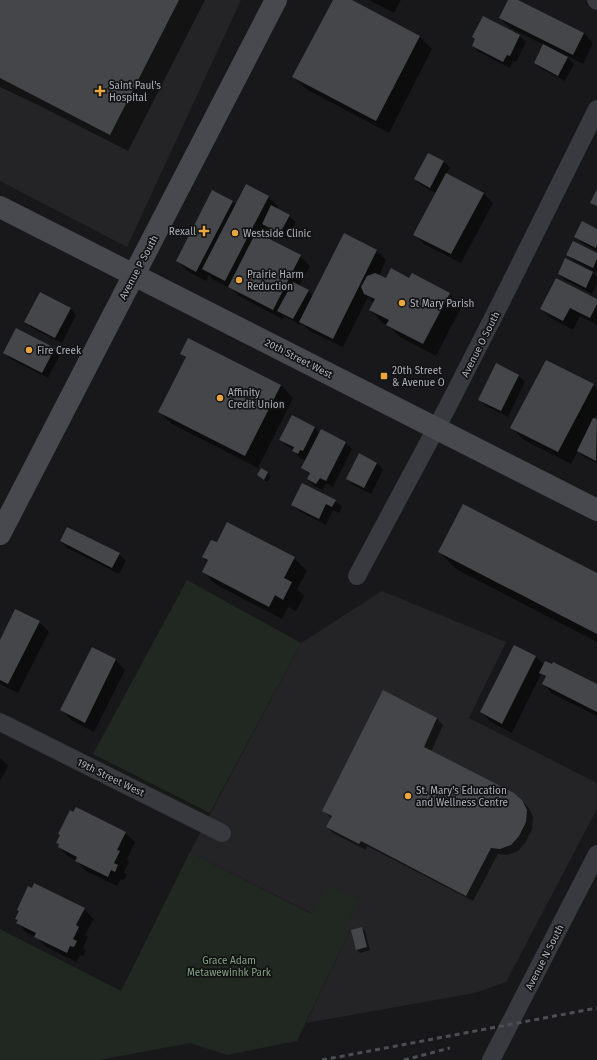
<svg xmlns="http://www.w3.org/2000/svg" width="597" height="1060" font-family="'Fira Sans',sans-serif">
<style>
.built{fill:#242427}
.green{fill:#202821}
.shadow{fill:#0007}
.building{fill:#45464a}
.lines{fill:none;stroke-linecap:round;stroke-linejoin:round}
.minor{stroke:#393a3f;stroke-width:18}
.secondary{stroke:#47494f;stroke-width:22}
.rail{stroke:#4c4e54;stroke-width:3;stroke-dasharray:5 4;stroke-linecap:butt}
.poi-dot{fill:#eaa740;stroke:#131315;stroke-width:1.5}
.labels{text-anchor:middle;stroke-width:3.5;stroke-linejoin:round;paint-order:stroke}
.poi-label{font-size:10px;fill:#abb0b9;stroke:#131315;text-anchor:start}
.street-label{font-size:10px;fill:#abb0b9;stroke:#131315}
.park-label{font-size:10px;fill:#83a383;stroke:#131315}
</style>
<rect width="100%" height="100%" fill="#18181a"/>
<path class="built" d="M0,0H241L127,247L0,181Z
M382,591L506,642L469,718L597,783V809L506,982L475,993L306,1023L349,932L190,852L301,643Z"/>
<path class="green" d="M187,580L301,643L210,813L93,754Z
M190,852L312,914L327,885L359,901L344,929L349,932L297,1041L227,1055L190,1043L99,1060H0V929L121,991Z"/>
<path class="shadow" d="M0,0H205L128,151L38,105L0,87Z
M334,0H350L420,37L432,49L389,133L306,89L293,77Z
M369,0H401L394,13Z
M509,0H516L584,33L593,43L583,64L565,55L574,64L565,81L542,69L535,63L544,45L510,28L500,18Z
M520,36L526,42L516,62L513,61L510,68L479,52L473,46Z
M443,161L450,168L446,174L483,193L493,203L461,263L424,244L415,235L436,193L422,186L415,179Z
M268,197L278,206L276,209L289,216L296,222L287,239L269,230L267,227L262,236L300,256L310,266L299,286L308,291L313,296L344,234L377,251L386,260L379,276L386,280H410L449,294L462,306L436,356L400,337L389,326L383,323L370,310L374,303L368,297L343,347L310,331L301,323L300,325L284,316L282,319L239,296L232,289L212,279L209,275L206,281L187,271L177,261L232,201L236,205Z
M597,230V251L582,243L576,237Z
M597,254V273L574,261L568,255Z
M566,260L593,273L597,277V284L592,294L565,280L559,274Z
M597,300V325L580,316L573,330L551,318L541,309Z
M70,308L76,315L62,343L32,328L25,322Z
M54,348L60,355L48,378L11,359L5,353Z
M181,354L281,385L293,398L258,468L172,424L159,411L186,359Z
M519,376L525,382L508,417L486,406L479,400Z
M593,385L597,389V414L594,419L597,420V463L584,457L578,451L571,464L524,440L512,428Z
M314,427L320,433L321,431L346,443L352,449L333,487L326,483L323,490L314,486L308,479L310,475L302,468L306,461L300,458L293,451L294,450L287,446L280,440Z
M377,463L383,470L371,494L353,485L347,479Z
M262,469L271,476L267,482L261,478Z
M335,501L342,507L339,513L333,510L326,525L299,511L292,505Z
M61,541L119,554L126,561L119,574L67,548Z
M439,552L597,574V642L456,569Z
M203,557L294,558L307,571L297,589L304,596L296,611L288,607L282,619L215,584L203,571L208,562Z
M39,622L49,632L18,693L0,684V642Z
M93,648L116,660L125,670L94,732L71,720L62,710Z
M536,657L544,665L597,685V716L553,694L543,684L546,678L541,674L512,733L491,722L481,712Z
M437,719L443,725L431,752L522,801L529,808L533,817L532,829L526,842L518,851L507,855L498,854L473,901L367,846L366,850L333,833L327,827L331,818L324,811Z
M0,758L8,766L0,781Z
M125,833L135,842L127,859L129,862L124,872L127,875L124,880L121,879L117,886L86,871L77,861L69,857L59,847L60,845L57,843Z
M84,909L94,919L85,935L88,937L83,948L86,951L83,956L80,955L76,962L45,946L36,937L27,933L18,923L19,921L16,919Z
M362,928L365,931L370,950L360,953L357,950Z"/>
<path class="building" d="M0,0H179L110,135L0,78Z
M333,0H352L420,36L376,121L292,77Z
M508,0H518L584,33L573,55L499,18Z
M483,16L520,35L510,56L507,55L503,62L472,46L475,39L472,37Z
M543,44L568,57L558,76L534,63Z
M428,153L444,161L430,188L414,179Z
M446,173L484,193L451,254L413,235Z
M246,184L269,196L225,281L202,269Z
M597,189V206L590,203Z
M212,190L233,201L196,272L176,261Z
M271,205L290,215L280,233L262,224Z
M582,221L597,229V245L596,248L574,237Z
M256,232L301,255L273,310L228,287Z
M344,233L377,250L333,339L299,322Z
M573,241L597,253V259L593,268L566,255Z
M565,258L593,272L586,288L558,274Z
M391,268L409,278L412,273L450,293L423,344L386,325L389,320L369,310L375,299L364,294L361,287L367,276L375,273L386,278Z
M556,278L597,299V304L590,318L570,308L563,321L540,309Z
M293,282L309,290L293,319L277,311Z
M40,292L71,308L55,338L24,322Z
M16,328L55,348L42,373L3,353Z
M188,338L281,385L245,456L158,412L186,357L180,354Z
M546,360L594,384L558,452L510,428Z
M496,363L519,375L501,411L478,400Z
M292,415L315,427L303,451L300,450L298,454L292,451L294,447L279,440Z
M593,418L597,419L596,461L577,451Z
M321,429L346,442L326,481L320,478L316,484L307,479L310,473L301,468Z
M359,453L377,463L364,488L346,479Z
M261,468L268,472L264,480L257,475Z
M302,483L336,500L332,507L326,504L319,519L291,505Z
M463,504L597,573V634L438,552Z
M227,522L295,557L284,578L292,582L283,600L275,595L269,607L202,572L208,560L202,557L211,540L217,542Z
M67,527L120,553L112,568L60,541Z
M15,609L40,621L8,684L0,680V640Z
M514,645L536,656L502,724L480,712Z
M92,647L116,659L85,723L60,710Z
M545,661L552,664L553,662L597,684V712L542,684L546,676L539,673Z
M383,690L437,718L424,747L514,793L522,800L527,810L526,822L519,836L511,845L500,849L491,848L466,896L361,841L359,844L326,827L332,816L322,811Z
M76,807L126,832L117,850L120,851L114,863L118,865L115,872L111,870L108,877L75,861L77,857L58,847L59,844L56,843L60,835L58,834L70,810L73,812Z
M34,883L85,908L76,925L79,927L73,939L77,941L74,947L70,946L67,953L34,937L36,933L16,923L18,920L15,919L19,911L17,910L28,886L32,888Z
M362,927L367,947L356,950L351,930Z"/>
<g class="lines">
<path class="minor" d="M596,0L597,1
M357,576L448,406L501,302L597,109
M0,722L222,833
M491,1060L597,854"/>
<path class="secondary" d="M0,207L597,510
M0,534C91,356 185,179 276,0"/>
<path class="rail" d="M322,1060L597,1008
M404,1060L450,1048"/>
</g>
<g class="poi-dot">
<path d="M98 85h4v4h4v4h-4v4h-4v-4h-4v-4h4z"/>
<path d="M202 225h4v4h4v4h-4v4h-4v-4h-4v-4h4z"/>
<circle cx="235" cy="233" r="4"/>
<circle cx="239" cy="280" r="4"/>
<circle cx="402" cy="303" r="4"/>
<circle cx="29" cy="350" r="4"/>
<rect x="380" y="372" width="8" height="8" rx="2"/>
<circle cx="220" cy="398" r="4"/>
<circle cx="408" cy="796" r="4"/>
</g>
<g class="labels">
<g class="poi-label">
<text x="109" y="89">Saint Paul's<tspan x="109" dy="12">Hospital</tspan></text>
<text x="196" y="235" text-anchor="end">Rexall</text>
<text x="243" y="237">Westside Clinic</text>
<text x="247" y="278">Prairie Harm<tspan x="247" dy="12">Reduction</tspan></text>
<text x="410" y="307">St Mary Parish</text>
<text x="37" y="354">Fire Creek</text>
<text x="392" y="374">20th Street<tspan x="392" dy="12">&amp; Avenue O</tspan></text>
<text x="228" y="396">Affinity<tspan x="228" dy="12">Credit Union</tspan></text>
<text x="416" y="794">St. Mary's Education<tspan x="416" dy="12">and Wellness Centre</tspan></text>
</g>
<g class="street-label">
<text transform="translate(138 267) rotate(-62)" y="4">Avenue P South</text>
<text transform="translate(480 344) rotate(-63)" y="4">Avenue O South</text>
<text transform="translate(299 358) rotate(27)" y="4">20th Street West</text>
<text transform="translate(111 777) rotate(26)" y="4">19th Street West</text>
<text transform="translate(544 957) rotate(-63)" y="4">Avenue N South</text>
</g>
<g class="park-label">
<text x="229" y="964">Grace Adam<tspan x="229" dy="12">Metawewinhk Park</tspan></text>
</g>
</g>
</svg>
